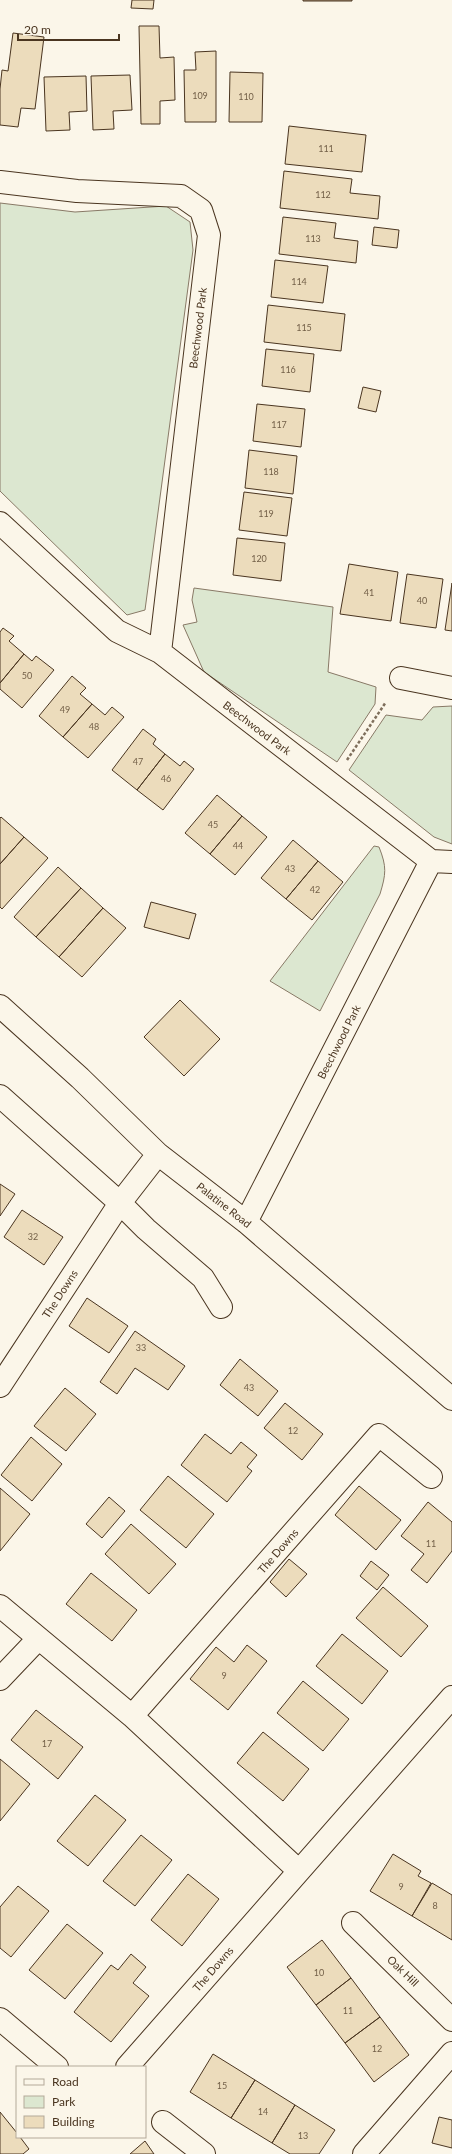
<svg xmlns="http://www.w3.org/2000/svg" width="452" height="2154" font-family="Lato,sans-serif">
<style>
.green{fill:#dce7d0;stroke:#887966}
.building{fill:#ecdcbc;stroke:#4a3520}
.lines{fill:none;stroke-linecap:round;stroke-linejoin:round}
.minor-casing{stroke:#4a3520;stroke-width:24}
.path{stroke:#7f6f5c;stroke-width:2.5;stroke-dasharray:3 2;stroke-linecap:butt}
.minor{stroke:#fbf6e9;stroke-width:22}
.labels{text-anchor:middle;stroke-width:3;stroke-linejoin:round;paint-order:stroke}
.number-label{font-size:9px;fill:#725f47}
.street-label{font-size:11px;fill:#4a3520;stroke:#fbf6e9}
</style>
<rect width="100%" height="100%" fill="#fbf6e9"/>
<path class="green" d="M0,203L75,212L166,206L190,222L193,250L145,610L127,615L0,491Z
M194,588L333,607L328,672L376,687L375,704L337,762L204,672L183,625L197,622L192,600Z
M452,706V844L434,837L349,770L386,715L422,720L433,707Z
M374,846L379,847C387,867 386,874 380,894L320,1011L270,981Z"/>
<path class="building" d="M132,0H154L153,9L131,8Z
M303,0H352V1H303Z
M139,26H159L160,58L174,57L175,100L160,101V124H141Z
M13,33L44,37L35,109L21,108L18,127L0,125V89L2,70L8,71Z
M216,51V122H185L184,70H196L195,52Z
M230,72L263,73L262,122H229Z
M130,75L132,110L113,111L114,129L93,130L91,76Z
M86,76L87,111L69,112L70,130L46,131L44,77Z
M289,126L366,135L362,172L285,164Z
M284,171L352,179L350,193L380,196L378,219L280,208Z
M283,217L336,223L334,238L358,241L356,263L279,254Z
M374,227L399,230L397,248L372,245Z
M275,260L328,266L323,303L271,297Z
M268,305L345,314L341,351L264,342Z
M266,349L314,354L310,392L262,386Z
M363,387L381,391L376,412L358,408Z
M257,404L305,409L301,447L253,441Z
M249,450L297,456L293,494L245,488Z
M244,492L292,498L287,536L239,530Z
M237,538L285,543L281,581L233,575Z
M349,564L398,572L391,621L340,614Z
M407,574L443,579L436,628L400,623Z
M452,583V631L445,630Z
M3,628L14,636L9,641L24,654L0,683V632Z
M24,654L32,661L36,656L54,670L22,708L0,689V683Z
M72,676L86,688L80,694L92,704L63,737L39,716Z
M92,704L105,715L112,707L124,717L88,758L63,737Z
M143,729L156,739L153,744L165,754L137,790L112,770Z
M165,754L180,766L184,761L194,769L163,810L137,790Z
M217,795L242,816L210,854L185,833Z
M242,816L267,837L235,875L210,854Z
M1,817L24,837L0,864V818Z
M24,837L48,858L2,909L0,907V864Z
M293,840L318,861L286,899L261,878Z
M318,861L343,882L312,920L286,899Z
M58,867L81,888L36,937L14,917Z
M81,888L103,908L59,957L36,937Z
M151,902L196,914L189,939L144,927Z
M103,908L126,928L82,977L59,957Z
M180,1000L220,1039L184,1076L144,1037Z
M0,1184L15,1194L0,1216Z
M22,1210L63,1237L44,1265L4,1237Z
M87,1298L128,1326L109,1353L69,1326Z
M135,1331L185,1366L168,1390L135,1368L117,1394L100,1382Z
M240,1359L278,1391L258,1416L220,1385Z
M65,1388L96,1414L66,1451L34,1426Z
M285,1403L323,1434L302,1460L264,1428Z
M205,1434L231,1454L241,1442L257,1455L247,1467L252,1471L227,1502L181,1465Z
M31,1437L62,1464L32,1501L1,1475Z
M168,1476L214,1514L186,1548L140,1510Z
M359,1486L401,1520L376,1550L335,1515Z
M0,1488L30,1514L0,1551Z
M109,1497L125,1511L102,1538L86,1524Z
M428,1502L452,1522V1551L427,1583L411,1570L424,1554L401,1536Z
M131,1524L176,1564L149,1594L105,1554Z
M289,1559L307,1574L286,1597L270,1582Z
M371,1561L389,1575L377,1590L360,1576Z
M91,1573L137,1610L112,1641L66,1604Z
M383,1587L428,1626L401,1657L356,1618Z
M342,1634L388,1671L362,1704L316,1666Z
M247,1645L267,1661L228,1710L190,1679L216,1647L234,1662Z
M303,1681L349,1719L323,1751L277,1713Z
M36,1710L83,1747L58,1779L11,1740Z
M263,1732L309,1769L283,1801L237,1763Z
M0,1759L30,1784L0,1821Z
M95,1795L126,1820L88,1866L57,1841Z
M141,1835L172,1860L135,1906L103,1881Z
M393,1854L421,1871L418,1876L431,1883L412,1916L370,1891Z
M188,1874L219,1899L182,1946L151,1920Z
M432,1883L452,1895V1940L412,1916Z
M18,1886L49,1911L11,1957L0,1948V1907Z
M67,1924L103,1953L65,1999L29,1970Z
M322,1940L351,1978L316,2005L287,1967Z
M131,1954L146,1967L133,1983L149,1996L111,2042L74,2012L111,1965L118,1970Z
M351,1978L380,2017L345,2043L316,2005Z
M380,2017L409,2055L374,2082L345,2043Z
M213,2054L255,2080L231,2118L190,2092Z
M255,2080L295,2105L272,2143L231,2118Z
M295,2105L335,2130L319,2154H290L272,2143Z
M0,2112L17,2133V2137H20L29,2149L23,2154H0Z
M439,2117L452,2120V2148L432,2143Z
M145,2141L154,2154H130Z"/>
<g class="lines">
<g class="minor-casing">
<path id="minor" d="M0,182L77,191L181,196L201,210L209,235L160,652
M0,523L117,631L160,652L431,861
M401,678L452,688
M0,1006L80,1078L158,1154L246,1222L452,1399
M0,1096L120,1203L146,1229L203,1278L221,1307
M246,1222L431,861L452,862
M0,1386L120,1203L158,1154
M0,1606L132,1716L299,1871
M0,1679L38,1639
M132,1716L379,1435L431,1477
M353,1923L452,2020
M0,2019L57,2067
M127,2067L452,1697
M163,2122L204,2154
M364,2154L452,2053"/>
</g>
<path class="path" d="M347,760L386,702"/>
<use href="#minor" class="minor"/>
</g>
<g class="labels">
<g class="number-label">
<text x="200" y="99">109</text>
<text x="246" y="100">110</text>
<text x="326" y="152">111</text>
<text x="323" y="198">112</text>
<text x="313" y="242">113</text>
<text x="299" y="285">114</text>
<text x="304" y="331">115</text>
<text x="288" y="373">116</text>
<text x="279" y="428">117</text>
<text x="271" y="475">118</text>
<text x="266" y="517">119</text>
<text x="259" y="562">120</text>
<text x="369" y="596">41</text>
<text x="422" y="604">40</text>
<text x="27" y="679">50</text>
<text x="65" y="713">49</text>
<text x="94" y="730">48</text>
<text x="138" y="765">47</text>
<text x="166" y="782">46</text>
<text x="213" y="828">45</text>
<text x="238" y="849">44</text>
<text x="290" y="872">43</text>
<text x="315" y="893">42</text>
<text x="33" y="1240">32</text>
<text x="141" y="1351">33</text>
<text x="249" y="1391">43</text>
<text x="293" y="1434">12</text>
<text x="431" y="1547">11</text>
<text x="224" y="1679">9</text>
<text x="47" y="1747">17</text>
<text x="401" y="1890">9</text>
<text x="435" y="1909">8</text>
<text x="319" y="1976">10</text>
<text x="348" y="2014">11</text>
<text x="377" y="2052">12</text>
<text x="222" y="2089">15</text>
<text x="263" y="2115">14</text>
<text x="303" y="2139">13</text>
</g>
<g class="street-label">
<text transform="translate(198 328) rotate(-83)" y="4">Beechwood Park</text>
<text transform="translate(257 728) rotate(37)" y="4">Beechwood Park</text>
<text transform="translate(339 1042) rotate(-63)" y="4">Beechwood Park</text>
<text transform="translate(224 1205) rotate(38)" y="4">Palatine Road</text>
<text transform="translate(60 1294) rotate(-57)" y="4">The Downs</text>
<text transform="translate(278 1551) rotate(-49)" y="4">The Downs</text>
<text transform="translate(213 1969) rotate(-49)" y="4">The Downs</text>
<text transform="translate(403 1971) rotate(44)" y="4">Oak Hill</text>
</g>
</g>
<rect x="16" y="2066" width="130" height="72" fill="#fbf6e9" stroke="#b4a999"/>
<rect x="24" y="2079" width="20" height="6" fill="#fbf6e9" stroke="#b4a999"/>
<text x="52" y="2086" font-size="12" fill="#4a3520">Road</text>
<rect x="24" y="2096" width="20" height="12" fill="#dce7d0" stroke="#b4a999"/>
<text x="52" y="2106" font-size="12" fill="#4a3520">Park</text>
<rect x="24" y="2116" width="20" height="12" fill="#ecdcbc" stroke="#b4a999"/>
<text x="52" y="2126" font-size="12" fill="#4a3520">Building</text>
<path d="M18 34v6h101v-6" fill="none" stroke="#4a3520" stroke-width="2"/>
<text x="24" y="34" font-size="12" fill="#4a3520" stroke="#fbf6e9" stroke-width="3" paint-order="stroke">20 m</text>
</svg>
